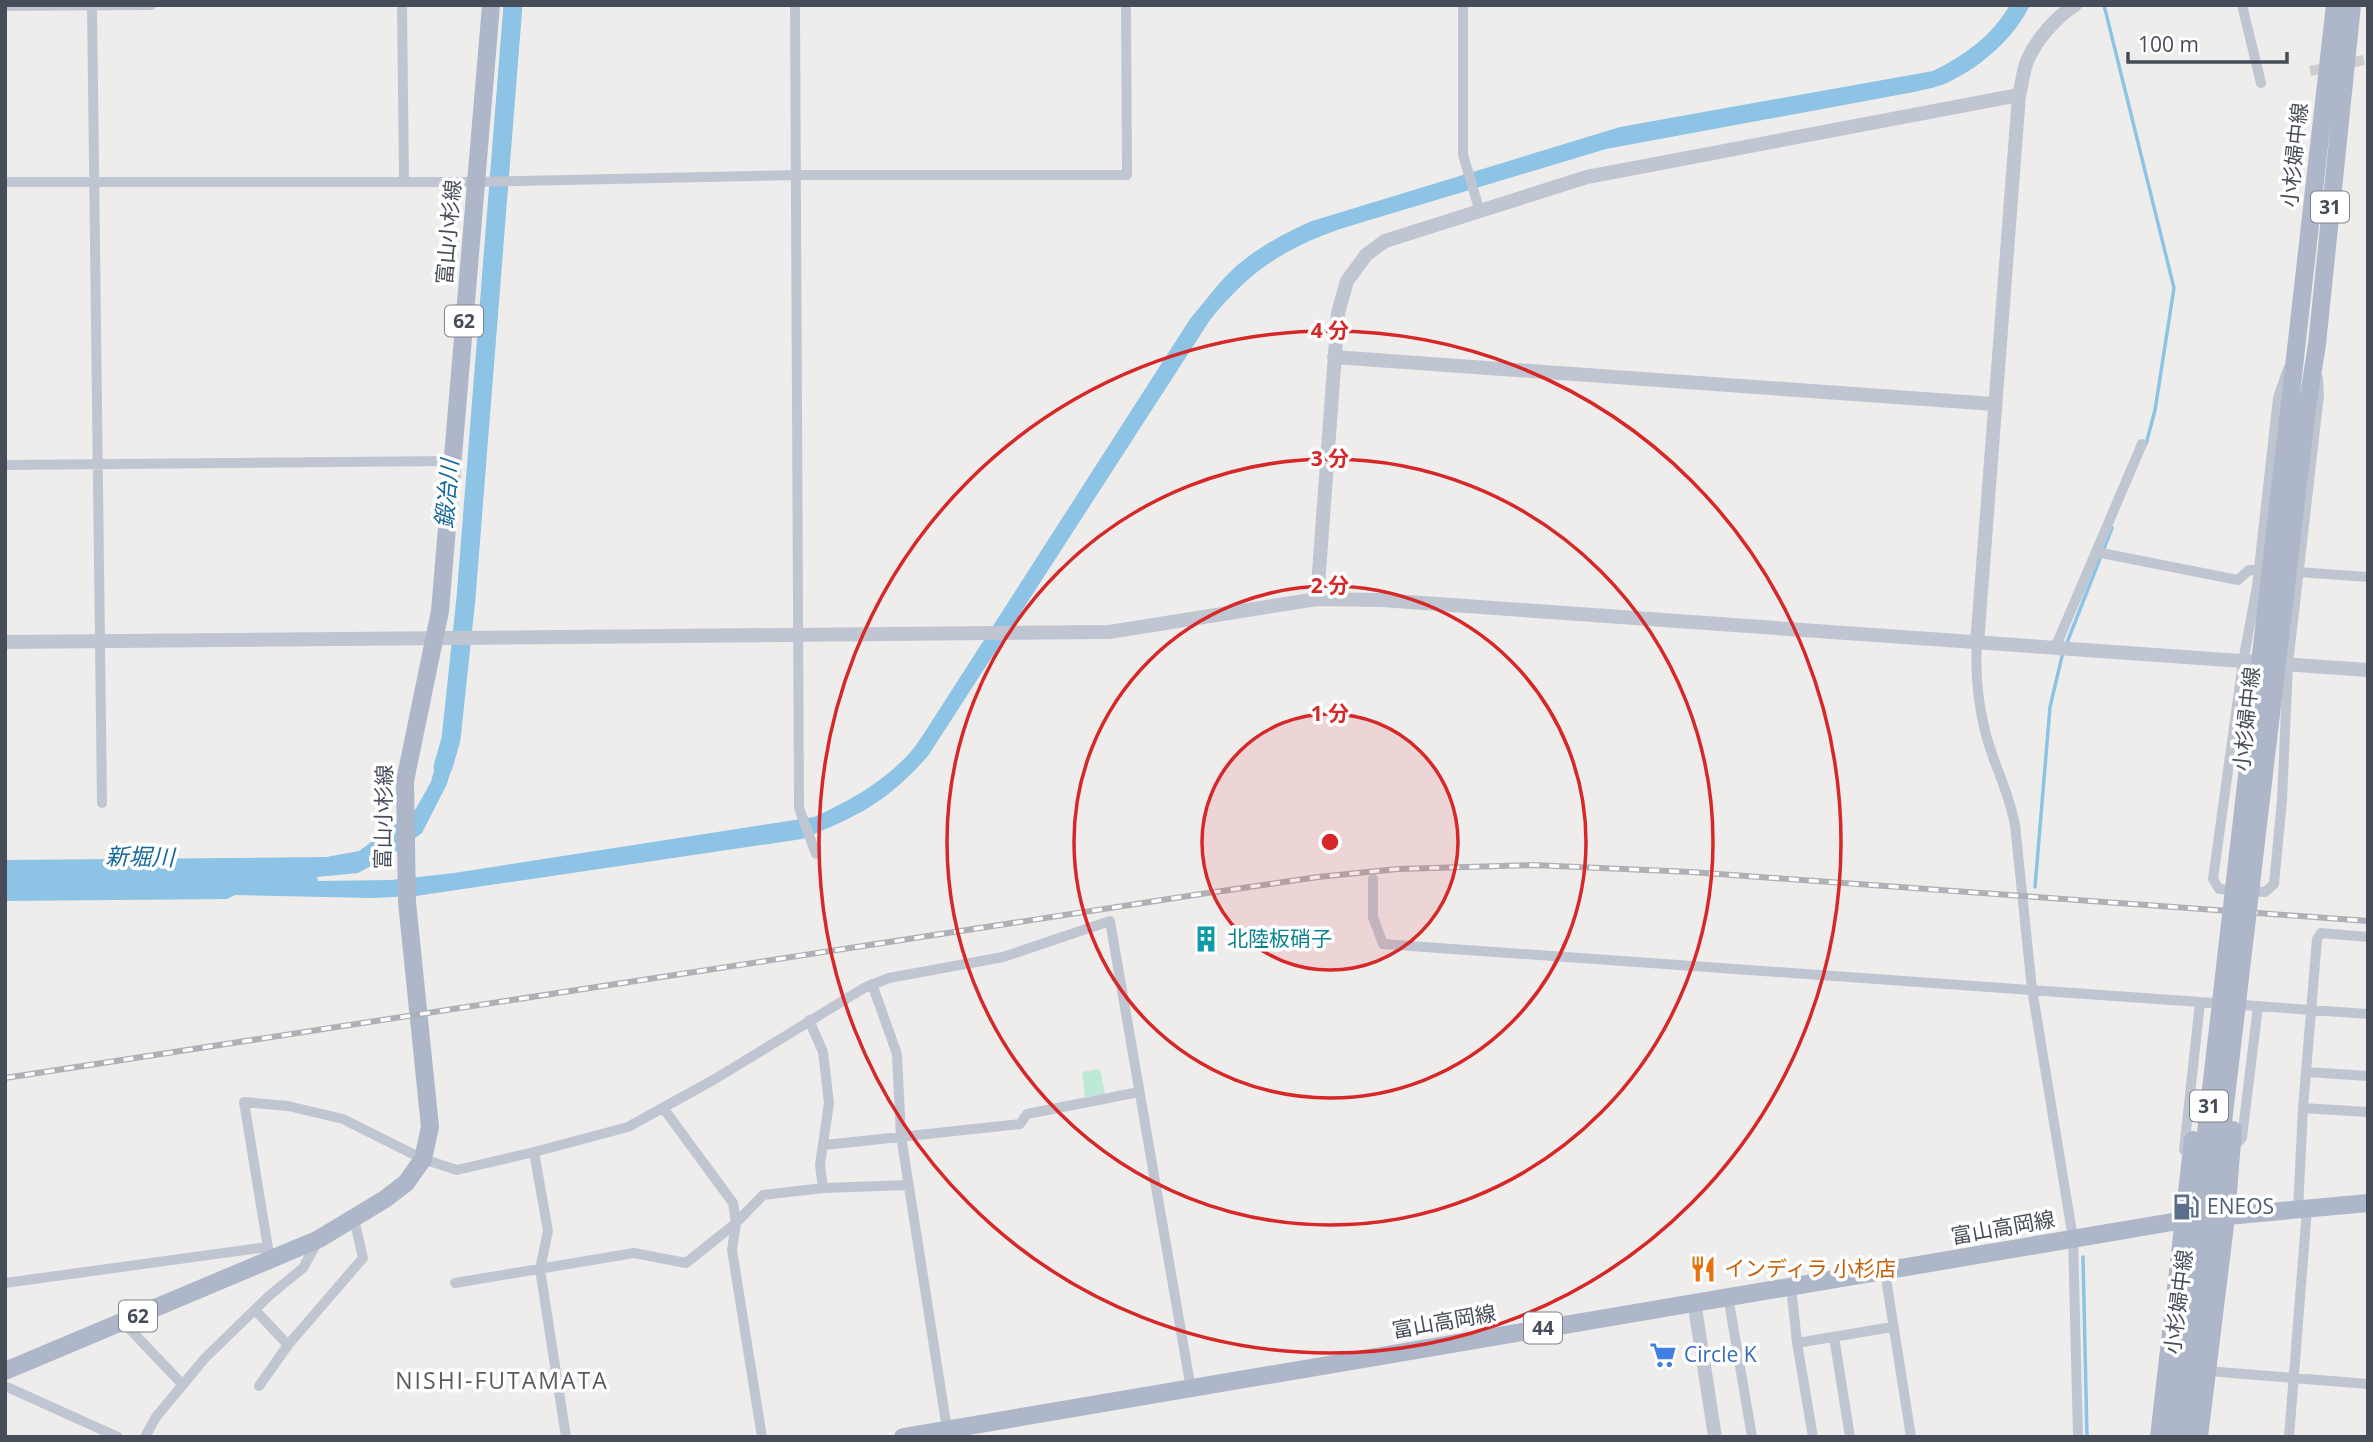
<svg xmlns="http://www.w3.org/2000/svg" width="2373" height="1442" font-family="'Open Sans','Noto Sans JP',sans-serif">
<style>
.green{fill:#bdead6}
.water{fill:#8dc3e4}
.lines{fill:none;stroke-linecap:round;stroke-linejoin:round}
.stream{stroke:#8dc3e4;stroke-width:3.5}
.river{stroke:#8dc3e4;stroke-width:19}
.minor-tunnel{stroke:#cdcdce;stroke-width:10;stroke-dasharray:10 5;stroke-linecap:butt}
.minor{stroke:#c0c6d1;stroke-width:10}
.tertiary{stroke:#c0c6d1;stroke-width:14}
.primary{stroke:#adb7c9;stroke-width:18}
.rail-casing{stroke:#afb0b6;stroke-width:6}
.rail{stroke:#fff;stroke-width:3.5;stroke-dasharray:10;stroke-linecap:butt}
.primary-bridge{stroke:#adb7c9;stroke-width:18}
.ring{fill:none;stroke:#d62828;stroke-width:3.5}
.labels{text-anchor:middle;stroke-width:7;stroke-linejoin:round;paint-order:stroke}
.shield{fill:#fff;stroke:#7e828a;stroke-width:2}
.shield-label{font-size:19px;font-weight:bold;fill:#464c58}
.street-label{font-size:21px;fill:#464c58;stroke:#fff}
.culture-label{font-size:21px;fill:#0d838f;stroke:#fff;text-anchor:start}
.service-label{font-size:21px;fill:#4e5e75;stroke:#fff;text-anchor:start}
.food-label{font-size:21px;fill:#c56008;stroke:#fff;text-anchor:start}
.shop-label{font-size:21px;fill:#366cbe;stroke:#fff;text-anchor:start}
.water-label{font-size:23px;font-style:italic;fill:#17689a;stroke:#fff}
.neighbourhood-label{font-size:23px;letter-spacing:2px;fill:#595b60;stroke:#fff}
.centre{fill:#d62828;stroke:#fff;stroke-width:3.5}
.ring-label{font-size:21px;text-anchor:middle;font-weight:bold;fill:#d62828;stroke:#fff;stroke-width:7;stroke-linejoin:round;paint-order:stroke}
</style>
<rect width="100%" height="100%" fill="#efedec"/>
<path class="green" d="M1100,1069L1105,1094L1085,1097L1082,1072Z"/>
<path class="water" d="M2010,5H2030C2015,37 1983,65 1951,81C1940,87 1926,89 1914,92L1606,149L1340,229C1281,250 1249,272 1210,320L928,756C887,802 859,816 802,839L416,896L371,898L235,895L227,899L5,901V860L326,857L359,851L415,810L431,782L442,740L459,742L447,784L422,833L393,854L358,873L317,877L318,881L391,880L454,873L814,817C849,801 880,784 907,756C919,743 929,725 939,710L1190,319C1202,305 1213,290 1225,277C1249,252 1280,235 1312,221L1620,127L1933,71C1965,55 1991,37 2010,5Z"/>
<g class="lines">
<path class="stream" d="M2104,5L2174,288L2155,410L2146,444
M2066,645L2112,528
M2035,887L2050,707L2063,652
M2083,1257L2087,1437"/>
<path class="river" d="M443,767L451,739L466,598L513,5"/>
<path class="minor-tunnel" d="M2310,71L2364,60"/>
<path class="minor" d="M92,5L102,803
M402,5L404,181
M795,5L799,808L816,854
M1463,5V155L1480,212
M2242,5L2261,83
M5,6L151,5
M5,182H470L796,175H1127L1126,5
M2288,369L2278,398L2257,586L2243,662L2213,879L2219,889L2265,892L2274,884L2282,800L2288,664L2319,395L2318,378
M5,465L452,461
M2096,552L2238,580L2249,570H2258
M2298,572L2368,577
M1977,644C1975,673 1978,702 1985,731C1993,763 2009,792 2015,825L2032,989L2073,1238L2078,1437
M2055,648L2142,444
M1373,879V917L1383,944L2368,1014
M872,984L897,1054L901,1136L947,1429
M809,1020L823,1052L829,1103L820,1165L823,1188
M2306,1072L2368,1076
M2303,1108L2368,1112
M664,1109L733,1203L736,1223L732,1250L762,1437
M825,1145L1020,1124L1027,1114L1139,1092
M2232,1149L2242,1138L2258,1006
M2184,1150L2200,1002
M534,1152L548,1231L540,1269L566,1437
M2298,1210L2303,1108L2317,939L2321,933L2368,937
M270,1260L244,1102L288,1106L343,1119L423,1159L457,1170L534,1152L628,1127L715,1079L864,988L889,978L1003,957L1110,921L1191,1389
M1885,1272L1911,1437
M5,1283L267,1247
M455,1283L634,1253L686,1263L736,1223L763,1195L823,1188L909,1185
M1791,1286L1797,1343L1813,1437
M1728,1296L1752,1437
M255,1310L288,1345
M123,1322L183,1385
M1834,1337L1850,1437
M1797,1343L1892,1327
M2207,1371L2368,1384
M5,1386L118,1437
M259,1386L288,1345L363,1258L354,1219
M145,1437L156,1417L205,1358L270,1295L303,1268L318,1241
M2289,1437L2307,1209"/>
<path class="tertiary" d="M1334,357L1994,404
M1317,599L1338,313L1347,281L1366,255L1385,241L1587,177L2019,95
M5,642L1109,632L1317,599L1381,600L2368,670
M1977,644L2019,95C2022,84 2023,72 2027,61C2036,40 2056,17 2075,5
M1694,1301L1715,1437"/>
<path class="primary" d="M2290,402L2335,5
M2307,408L2317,344L2352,5
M5,1371L319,1239L385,1199L406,1183L423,1159L430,1127L407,902L405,781L440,611L491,5
M903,1437L2184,1220L2368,1203
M2159,1437L2193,1140
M2199,1437L2226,1217L2233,1130"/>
<g class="rail-casing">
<path id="rail" d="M5,1078L1201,894L1318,877L1398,869L1533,865L1691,872L2368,921"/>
</g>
<use href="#rail" class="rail"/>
<path class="primary-bridge" d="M2171,1437L2290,402
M2186,1437L2307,408"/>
</g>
<circle cx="1330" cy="842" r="128" fill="#d62828" fill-opacity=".12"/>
<g class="ring">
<circle cx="1330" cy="842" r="128"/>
<circle cx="1330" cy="842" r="256"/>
<circle cx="1330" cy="842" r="383"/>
<circle cx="1330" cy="842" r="511"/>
</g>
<defs>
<g id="building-bare" transform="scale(2.1)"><path d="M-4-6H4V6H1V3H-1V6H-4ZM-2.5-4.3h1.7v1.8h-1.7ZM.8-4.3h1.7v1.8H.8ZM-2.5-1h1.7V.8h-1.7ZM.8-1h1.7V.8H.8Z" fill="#0f9aa8" stroke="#fff" stroke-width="2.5" paint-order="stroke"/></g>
<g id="fuel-bare" transform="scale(2.1)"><path d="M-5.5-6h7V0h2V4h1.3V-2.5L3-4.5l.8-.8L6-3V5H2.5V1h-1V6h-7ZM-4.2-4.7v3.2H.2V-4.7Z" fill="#5c6f8a" stroke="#fff" stroke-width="2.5" paint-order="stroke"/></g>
<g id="restaurant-bare" transform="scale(2.1)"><path d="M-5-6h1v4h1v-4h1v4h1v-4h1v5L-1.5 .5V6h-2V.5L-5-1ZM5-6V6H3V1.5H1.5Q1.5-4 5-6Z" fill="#e8710a" stroke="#fff" stroke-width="2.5" paint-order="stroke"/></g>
<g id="supermarket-bare" transform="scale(2.1)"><path d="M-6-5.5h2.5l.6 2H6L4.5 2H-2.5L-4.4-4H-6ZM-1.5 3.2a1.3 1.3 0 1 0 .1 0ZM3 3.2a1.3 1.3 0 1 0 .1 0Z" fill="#3f7fe0" stroke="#fff" stroke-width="2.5" paint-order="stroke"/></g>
</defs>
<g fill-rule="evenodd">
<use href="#building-bare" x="1206" y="939"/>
<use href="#fuel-bare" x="2186" y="1207"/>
<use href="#restaurant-bare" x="1703" y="1269"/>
<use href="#supermarket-bare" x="1663" y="1355"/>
</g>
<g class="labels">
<g class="shield">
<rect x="2311" y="191.5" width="38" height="31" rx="5"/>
<rect x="445" y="305.5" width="38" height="31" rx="5"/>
<rect x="2190" y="1090.5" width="38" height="31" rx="5"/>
<rect x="119" y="1300.5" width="38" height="31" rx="5"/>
<rect x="1524" y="1312.5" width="38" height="31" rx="5"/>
</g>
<g class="shield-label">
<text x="2330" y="214">31</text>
<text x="464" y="328">62</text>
<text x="2209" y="1113">31</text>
<text x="138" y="1323">62</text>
<text x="1543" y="1335">44</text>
</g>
<g class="street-label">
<text transform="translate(2295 155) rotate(-84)" y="7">小杉婦中線</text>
<text transform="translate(449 232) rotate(-85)" y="7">富山小杉線</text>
<text transform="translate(2247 719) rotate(-84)" y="7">小杉婦中線</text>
<text transform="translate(384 817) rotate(-89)" y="7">富山小杉線</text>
<text transform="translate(2003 1228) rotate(-10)" y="7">富山高岡線</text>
<text transform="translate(2179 1302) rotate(-83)" y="7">小杉婦中線</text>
<text transform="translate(1444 1322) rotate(-10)" y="7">富山高岡線</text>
</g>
<g class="culture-label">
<text x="1227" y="946">北陸板硝子</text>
</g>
<g class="service-label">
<text x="2207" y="1214">ENEOS</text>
</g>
<g class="food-label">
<text x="1724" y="1276">インディラ 小杉店</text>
</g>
<g class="shop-label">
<text x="1684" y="1362">Circle K</text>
</g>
<g class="water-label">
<text transform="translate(447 494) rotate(-85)" y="8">鍛冶川</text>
<text transform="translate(140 857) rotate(1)" y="8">新堀川</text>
</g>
<g class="neighbourhood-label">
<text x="502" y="1389">NISHI-FUTAMATA</text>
</g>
</g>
<circle cx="1330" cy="842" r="10" class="centre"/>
<g class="ring-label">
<text x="1330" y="338">4 分</text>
<text x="1330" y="466">3 分</text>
<text x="1330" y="593">2 分</text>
<text x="1330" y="721">1 分</text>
</g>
<rect width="2373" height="1442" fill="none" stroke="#464c58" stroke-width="14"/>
<path d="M2128 52v10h159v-10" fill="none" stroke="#464c58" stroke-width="3.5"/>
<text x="2138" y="52" font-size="21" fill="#464c58" stroke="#ffffff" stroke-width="5" paint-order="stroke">100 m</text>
</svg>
